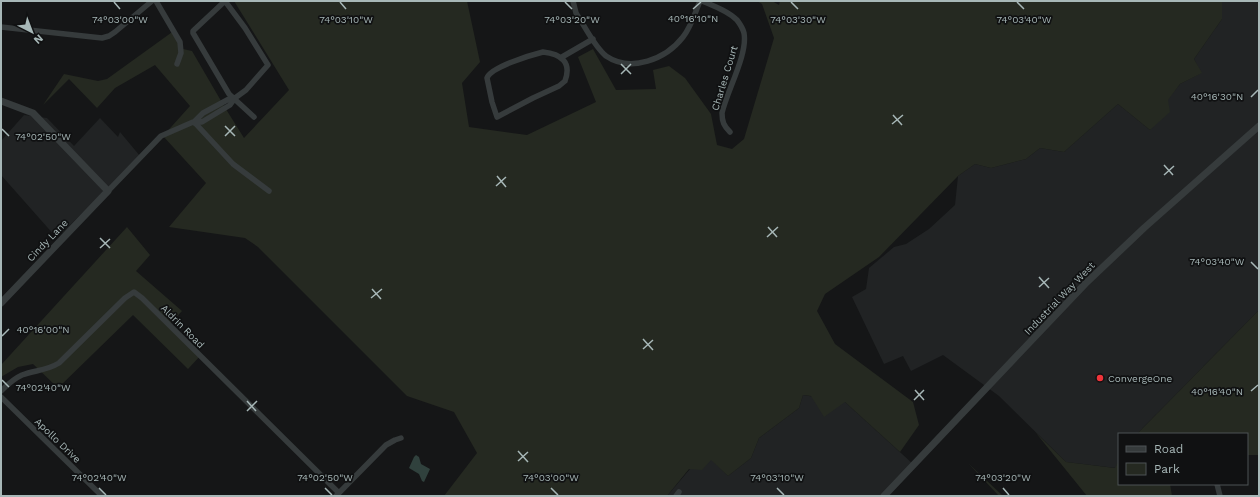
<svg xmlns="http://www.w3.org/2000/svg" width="1260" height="497" font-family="'Work Sans',sans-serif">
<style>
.built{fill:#212324}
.green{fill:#252921}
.water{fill:#30413d}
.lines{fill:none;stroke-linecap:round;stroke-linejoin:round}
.minor{stroke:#363b3c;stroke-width:5.5}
.tertiary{stroke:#363b3c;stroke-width:7}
.ticks{fill:none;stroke:#a7b7b7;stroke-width:1.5}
.poi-dot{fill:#ef343a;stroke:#101112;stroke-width:1.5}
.labels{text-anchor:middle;stroke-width:3.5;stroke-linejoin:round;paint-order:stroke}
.street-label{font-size:10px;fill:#a7b7b7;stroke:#101112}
.poi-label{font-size:10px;fill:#a7b7b7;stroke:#101112;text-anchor:start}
.ticks-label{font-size:10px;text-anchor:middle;fill:#a7b7b7;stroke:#101112;stroke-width:3.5;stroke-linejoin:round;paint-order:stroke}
</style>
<rect width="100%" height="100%" fill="#151617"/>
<path class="built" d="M1222,1H1259V310L1137,434H1119V460L1116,468L1066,462L999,396L943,355L911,371L903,356L884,364L852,297L866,289L869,268L894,247L906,244L929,229L955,205L958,176L975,164L991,168L1026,159L1040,148L1064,152L1118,104L1150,130L1167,100L1180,84L1201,73L1194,59L1222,19Z
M24,115L47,118L74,146L100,118L118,137L120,132L140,156L62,233L55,236L1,175V141Z
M803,395L845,402L913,464L883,496H667L690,469L711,459L728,476L751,458L759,438L799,408Z"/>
<path class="green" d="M234,1H467L480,62L462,83L469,127L527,135L596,102L578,57L593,49L616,90L656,89L653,70L669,66L685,78L711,114L717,145L732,149L744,139L774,38L762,4L757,1H772L779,5L780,1H1222V19L1194,59L1202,73L1180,84L1168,100L1170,112L1150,130L1118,104L1064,152L1040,148L1026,159L991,168L975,164L958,176L879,257L825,294L817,311L835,344L913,402L919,425L900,452L845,402L824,417L811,396L803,395L799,408L759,438L751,458L728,476L711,460L702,470L689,469L667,496H444L477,453L454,412L407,396L258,247L245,238L169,227L206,183L163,136L190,106L155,65L115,88L97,108L69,79L43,105L64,74L98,81L107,79L175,30L183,49L192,51L224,106L244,138L289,90Z
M127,227L150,255L136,271L182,311L169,325L201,355L188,369L133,315L58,388L33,364L18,367L1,377V365Z
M1259,310V455H1247V434H1137Z
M1036,433L1066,462L1115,468L1119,460V484H1170L1172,496H1087Z
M968,463L1003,496H999Z"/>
<path class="water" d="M416,455L419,457L421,464L430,469L424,482L422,481L419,474L409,468L414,457Z"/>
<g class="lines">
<path class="minor" d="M156,1L180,42L181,53L177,64
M573,1L576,13L579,18C587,30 595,47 606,56C631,73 666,59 683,37C691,27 695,13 700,1
M702,1C714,6 728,11 737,20C740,24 743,29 744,33C748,54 727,91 722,113C722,122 724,126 730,132
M1,27L102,38L109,36L115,32L152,1
M543,52C561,54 572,62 565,81L559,86L533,98L497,117L492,102L487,78C491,67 531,55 543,52Z
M562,57L593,39
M235,98L246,90L268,65L245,28L225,1L193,31V33L229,94L254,117
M194,122L203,113L229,99L235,98L230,105L202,122L196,121
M108,191L161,136L193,122L196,124L233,164L269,191
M1,391C7,385 13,379 22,375C35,370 46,371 59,363L125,298L134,292L142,298L339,493
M1,397L102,496
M1217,484L1220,496
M336,496L386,445L395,440L401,438
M676,496L679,492"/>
<path class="tertiary" d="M1,101L33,113L108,191L1,303
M884,496L1085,284L1144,228L1259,126"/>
</g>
<path class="ticks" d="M114,2L120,9M340,2L346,9M565,2L572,9M791,2L798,9M1017,2L1024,9M693,9L701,2M621,64L631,74M621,74L631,64M1251,97L1258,90M893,115L902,125M892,124L903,115M225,126L235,136M2,129L9,136M225,136L235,126M1164,165L1173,175M1164,175L1174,166M497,176L506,187M496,186L506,177M768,227L777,237M767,237L778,227M100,238L110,248M100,248L110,239M1251,262L1258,269M1039,277L1049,288M1039,287L1049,278M372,289L381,299M371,298L382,289M2,336L9,329M643,339L653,350M643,349L653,340M2,380L9,387M915,390L924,400M1251,391L1258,385M914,400L924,390M247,401L256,411M247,411L257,401M518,451L528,462M518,461L528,452M99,488L106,495M325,488L332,495M551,488L558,495M777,488L784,495M1003,488L1009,495"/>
<circle class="poi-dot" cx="1100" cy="378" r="4"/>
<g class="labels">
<g class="street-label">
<text transform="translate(724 78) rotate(-73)" y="4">Charles Court</text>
<text transform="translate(47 240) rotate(-46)" y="4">Cindy Lane</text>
<text transform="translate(1059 298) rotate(-46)" y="4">Industrial Way West</text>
<text transform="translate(183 326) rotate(45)" y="4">Aldrin Road</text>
<text transform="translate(58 440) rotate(44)" y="4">Apollo Drive</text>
</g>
<g class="poi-label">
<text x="1108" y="382">ConvergeOne</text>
</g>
</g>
<g class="ticks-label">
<text x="693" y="22">40°16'10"N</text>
<text x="120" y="23">74°03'00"W</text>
<text x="346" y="23">74°03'10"W</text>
<text x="572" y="23">74°03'20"W</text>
<text x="798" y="23">74°03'30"W</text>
<text x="1024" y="23">74°03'40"W</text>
<text x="1217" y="100">40°16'30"N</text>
<text x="43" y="140">74°02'50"W</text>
<text x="1217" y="265">74°03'40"W</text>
<text x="43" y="333">40°16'00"N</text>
<text x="43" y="391">74°02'40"W</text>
<text x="1217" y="395">40°16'40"N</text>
<text x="99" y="481">74°02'40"W</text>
<text x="325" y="481">74°02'50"W</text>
<text x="551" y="481">74°03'00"W</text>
<text x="777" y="481">74°03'10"W</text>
<text x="1003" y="481">74°03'20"W</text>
</g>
<rect width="1260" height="497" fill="none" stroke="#a7b7b7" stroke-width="4"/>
<rect x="1118" y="433" width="130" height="52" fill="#101112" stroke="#4c5354"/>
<rect x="1126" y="446" width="20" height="6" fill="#363b3c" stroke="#4c5354"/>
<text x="1154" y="453" font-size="12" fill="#a7b7b7">Road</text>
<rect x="1126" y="463" width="20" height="12" fill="#252921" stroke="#4c5354"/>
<text x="1154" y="473" font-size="12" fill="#a7b7b7">Park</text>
<g transform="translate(32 32) rotate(138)" stroke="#101112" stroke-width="3" paint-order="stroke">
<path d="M0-3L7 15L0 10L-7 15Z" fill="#a7b7b7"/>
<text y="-6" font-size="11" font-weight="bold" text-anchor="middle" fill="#a7b7b7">N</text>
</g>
</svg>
